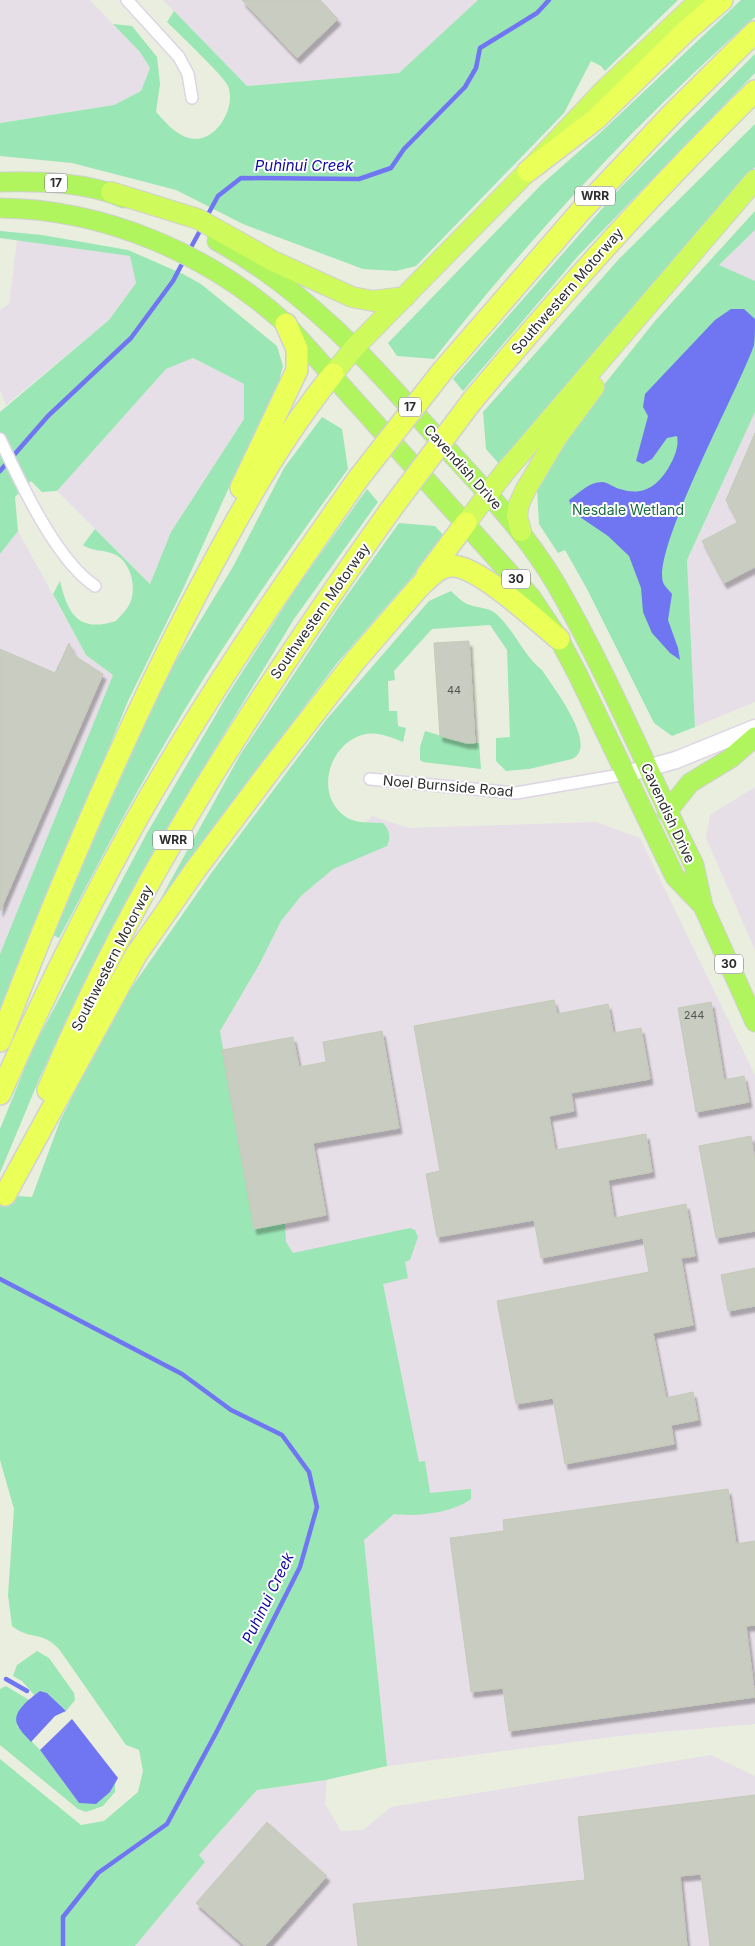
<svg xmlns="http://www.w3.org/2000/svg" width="755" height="1946" font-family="Inter,sans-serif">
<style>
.industrial{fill:#e7dfe7}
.green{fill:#9ae6b5}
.water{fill:#7076f2}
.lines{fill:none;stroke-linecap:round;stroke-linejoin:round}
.stream{stroke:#7076f2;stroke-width:4.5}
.building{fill:#c9cdc1;stroke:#c4cab8;filter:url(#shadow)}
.minor-casing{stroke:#ddd4e5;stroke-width:14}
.secondary-casing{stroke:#ddd4e5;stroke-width:19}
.primary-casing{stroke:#d1d1d1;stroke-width:21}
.trunk-casing{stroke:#d1d1d1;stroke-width:22}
.motorway-casing{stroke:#d1d1d1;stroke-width:24}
.minor{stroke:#fff;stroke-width:11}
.secondary{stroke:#fff;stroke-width:16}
.primary{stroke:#b0f45e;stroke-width:19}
.trunk{stroke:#cefa5c;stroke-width:20}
.motorway{stroke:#ebff59;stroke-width:21}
.motorway-bridge-casing{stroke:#d1d1d1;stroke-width:24;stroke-linecap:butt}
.motorway-bridge{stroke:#ebff59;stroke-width:21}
.labels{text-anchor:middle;stroke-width:4;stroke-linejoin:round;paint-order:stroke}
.number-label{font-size:11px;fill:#545552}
.shield{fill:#fff;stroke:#6c6c6c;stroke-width:1}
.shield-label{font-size:12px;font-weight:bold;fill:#2d2d2d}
.street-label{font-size:14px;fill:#2d2d2d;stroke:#fff}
.park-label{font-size:14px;fill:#196d41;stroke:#fff}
.water-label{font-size:15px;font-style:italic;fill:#0f0aa3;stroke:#fff}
</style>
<defs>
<filter id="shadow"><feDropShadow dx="3" dy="5.5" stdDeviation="1" flood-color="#0004"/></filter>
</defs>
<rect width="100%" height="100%" fill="#eaeedf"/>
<path class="industrial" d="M0,0H90L140,52L150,68L141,91L114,105L0,123Z
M163,0H478L399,73L247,86Z
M755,230V281L719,265Z
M17,240L131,256L136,283L109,320L6,405L0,390V310L9,304Z
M192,358L244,384V419L171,532L150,584L57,491L166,369Z
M755,412V702L695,727L687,560Z
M18,531L86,655L113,675L0,954V554Z
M755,787V950L706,838L710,815Z
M372,816L409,828L596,822L640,838L755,1075V1724L628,1735L387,1766L364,1540L108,1093Z
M711,1755L755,1776V1946H135L205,1862L199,1855L257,1790L327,1780L325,1804L341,1831L363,1830L391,1807Z"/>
<path class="green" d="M478,0H678L605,71L601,66L591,61L564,113L416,266L396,271L363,269L243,224L176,190L72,163L0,156V123L114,105L141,91L150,68L140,52L113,24L132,26L157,57L160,84L156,112C165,122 176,135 189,138C214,145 237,109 228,86C225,77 177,32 167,22L174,11L247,86L399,73Z
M741,0H755V17C638,120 531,236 434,359L397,356L388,343L542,184L601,132Z
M755,54V73L578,256L463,391L453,379L622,186Z
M755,124V167L500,465L486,449L483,412L619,259Z
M755,211V230L719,265L755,281V412L687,560L695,727L672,736L654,723L587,589L565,550L558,553L539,524L537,488L583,411L655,321Z
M0,231L42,235L128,250L183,274L201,284L277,346L283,366L280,377L282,384L236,472L183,589L128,701L0,1014V954L113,675L86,655L53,594L60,581C68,614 78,633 116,621C121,615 127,610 130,603C137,588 131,563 116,555C105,549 93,552 83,545L95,529L150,584L171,532L244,419V384L193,358L166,369L57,491L42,492L31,481L15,497L18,531L0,554V412L109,320L136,283L130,256L0,238Z
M322,417L342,429L348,469C281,560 216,653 160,752C124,813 92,876 59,938L49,933L115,780L172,667L234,565L284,468Z
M367,489L378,502L294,619L177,811L93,964L40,1077L0,1173V1129L33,1048L147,833L225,699L298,585Z
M399,523L435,526L446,538L337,663L236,798L139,938L240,755L338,608Z
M451,591C457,597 464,604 473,606C481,608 488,608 495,613C514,629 523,655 542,670C552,686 600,746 572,759L529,769L506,771L496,761V738L510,737L507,650L490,625L432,629L394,671L395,680L388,681L389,711H397L398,726L406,728L403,742C391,737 378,732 366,734C329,741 313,795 346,817C356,824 371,822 383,823C390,831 391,837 387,846L333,869L301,896L281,921L259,965L220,1031L254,1228L285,1223L286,1242L293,1253L410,1228L415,1230L418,1237L410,1260L405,1262L408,1278L383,1284L419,1462L425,1461L430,1493L471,1489V1499C452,1513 417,1517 394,1514L364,1540L387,1766L326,1780L257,1790L199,1855L205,1862L135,1946H0V1759L81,1825L104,1821L138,1792L143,1771L139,1750L126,1745L59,1649C41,1630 31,1641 12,1626L8,1595L14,1509L0,1460V1195L32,1197L60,1121L116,1010L212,872L326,720L429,601Z
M425,731L466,743H479L481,769L423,762L420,760V747Z
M37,1651L49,1658L74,1693L75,1700L66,1711L47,1693L40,1691L35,1696L22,1681L13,1676L17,1665Z
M6,1686L29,1700L22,1706L17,1726L40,1750L79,1803L110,1792L115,1783V1792L103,1806L86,1812L78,1809L0,1745V1689Z"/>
<path class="water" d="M731,309H744L755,319C755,327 755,338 754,345C740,387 652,548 663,582C664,586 669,590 672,594L668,620L678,648L680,660L670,653L652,633L643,612L641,588L629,556L608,536L574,513L569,500C579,493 589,482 602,482C608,482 614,488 620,489C644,497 659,485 670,465C675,456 679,446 677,436L667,438L652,459L643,464L636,461L648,416L643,407L645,394L715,320Z
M40,1691L47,1693L66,1711L55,1716L31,1742C27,1737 21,1732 18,1726C10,1712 31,1698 40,1691Z
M72,1719L118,1778L110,1792L96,1804L79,1803L40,1750Z"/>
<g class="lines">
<path class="stream" d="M206,218L218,196L241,178L359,179L391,168L404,149L465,87L476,68L480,48L537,13L549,0
M189,251L202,227
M0,471L48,416L131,338L173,281L184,260
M0,1279L182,1374L231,1410L282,1435L309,1472L317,1507L300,1567L216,1733L167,1824L98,1873L63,1917V1946
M6,1679L27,1691"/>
</g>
<path class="building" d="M242,0H320L338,19L297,58Z
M755,433V567L724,583L702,541L738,522L726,500Z
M469,641L475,743H466L440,736L434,643Z
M69,643L75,656L103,674L0,911V649L55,673Z
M554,1000L557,1014L608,1004L613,1033L641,1028L650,1079L571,1093L574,1111L549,1116L555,1150L646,1134L652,1172L608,1180L614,1218L686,1204L695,1256L681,1258L693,1325L653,1333L666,1398L693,1392L698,1420L671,1425L674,1444L565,1464L553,1398L516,1404L497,1301L649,1272L643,1238L541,1258L534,1220L437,1237L426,1174L440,1171L414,1026Z
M711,1002L724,1080L744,1076L749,1102L696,1112L678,1008Z
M382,1031L399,1128L313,1143L326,1215L254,1229L222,1050L293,1037L299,1067L326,1062L323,1042Z
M751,1136L755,1160V1231L716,1238L699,1146Z
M755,1268V1306L728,1311L721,1275Z
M728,1489L736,1544L755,1541V1625L746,1626L755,1697L509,1731L503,1688L471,1692L450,1538L504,1531L503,1520Z
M755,1795V1946H710L701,1874L680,1876L687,1946H358L353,1904L585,1880L578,1817Z
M267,1822L327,1876L265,1946H245L196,1903Z"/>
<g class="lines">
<g class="minor-casing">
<path id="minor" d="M127,0L179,57L188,74L192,98
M0,439C20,482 56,560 95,586
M370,779L516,793L626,774"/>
</g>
<g class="secondary-casing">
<path id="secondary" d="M626,774L676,760L755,728"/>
</g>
<g class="primary-casing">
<path id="primary" d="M0,182C41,181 86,182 124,198
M0,208C105,209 209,254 286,324L531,597L559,639L578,675L675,877L702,905
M217,241C311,293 375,368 445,447C485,490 526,533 556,584C608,674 648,772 694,865L703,906L755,1022
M667,812L690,783L731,758L755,737"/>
</g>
<g class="trunk-casing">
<path id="trunk" d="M111,192L198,219L273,261L352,297L373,301L405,297
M333,374L355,347L528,171L604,90L700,0
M466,523L504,473L755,180
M521,531L517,516L519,504L526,489L557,437L594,387"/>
</g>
<g class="motorway-casing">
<path id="motorway" d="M528,171L596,119L685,32L722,0
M444,369L579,213L672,114L755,32
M472,401C562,293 655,189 755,91
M241,488L297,370V349L286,324
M427,575L466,523
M0,1041C58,889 121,739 196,595C237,518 278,442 333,374
M48,1090C134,883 259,695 389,512
M0,1094C41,1002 85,912 134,824C201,705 279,591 358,479
M5,1195L136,955L196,869L268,773L355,661L420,586C429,578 439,566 452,566C479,566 537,621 559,639"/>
</g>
<use href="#minor" class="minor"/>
<use href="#secondary" class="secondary"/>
<use href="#primary" class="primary"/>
<use href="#trunk" class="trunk"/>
<use href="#motorway" class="motorway"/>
<g class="motorway-bridge-casing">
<path id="motorway-bridge" d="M358,479L444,369
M389,512L472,401"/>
</g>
<use href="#motorway-bridge" class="motorway-bridge"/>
</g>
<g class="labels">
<g class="number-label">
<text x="454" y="694">44</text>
<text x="694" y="1019">244</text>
</g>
<g class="shield">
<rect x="45" y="173.5" width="22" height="19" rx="4"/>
<rect x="575" y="186.5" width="40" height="19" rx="4"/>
<rect x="399" y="397.5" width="22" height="19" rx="4"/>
<rect x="502" y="569.5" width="28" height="19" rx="4"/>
<rect x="153" y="830.5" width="40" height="19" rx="4"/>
<rect x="715" y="954.5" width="28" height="19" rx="4"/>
</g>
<g class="shield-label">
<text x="56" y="187">17</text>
<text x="595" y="200">WRR</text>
<text x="410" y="411">17</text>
<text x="516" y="583">30</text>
<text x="173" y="844">WRR</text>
<text x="729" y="968">30</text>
</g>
<g class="street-label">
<text transform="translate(567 291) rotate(-49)" y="5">Southwestern Motorway</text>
<text transform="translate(463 467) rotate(48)" y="5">Cavendish Drive</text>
<text transform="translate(320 611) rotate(-55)" y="5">Southwestern Motorway</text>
<text transform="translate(448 786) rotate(5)" y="5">Noel Burnside Road</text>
<text transform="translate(668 813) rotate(65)" y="5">Cavendish Drive</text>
<text transform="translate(112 958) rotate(-63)" y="5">Southwestern Motorway</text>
</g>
<g class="park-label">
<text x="628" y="515">Nesdale Wetland</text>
</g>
<g class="water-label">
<text x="304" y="171">Puhinui Creek</text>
<text transform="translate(268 1598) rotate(-64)" y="5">Puhinui Creek</text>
</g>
</g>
</svg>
